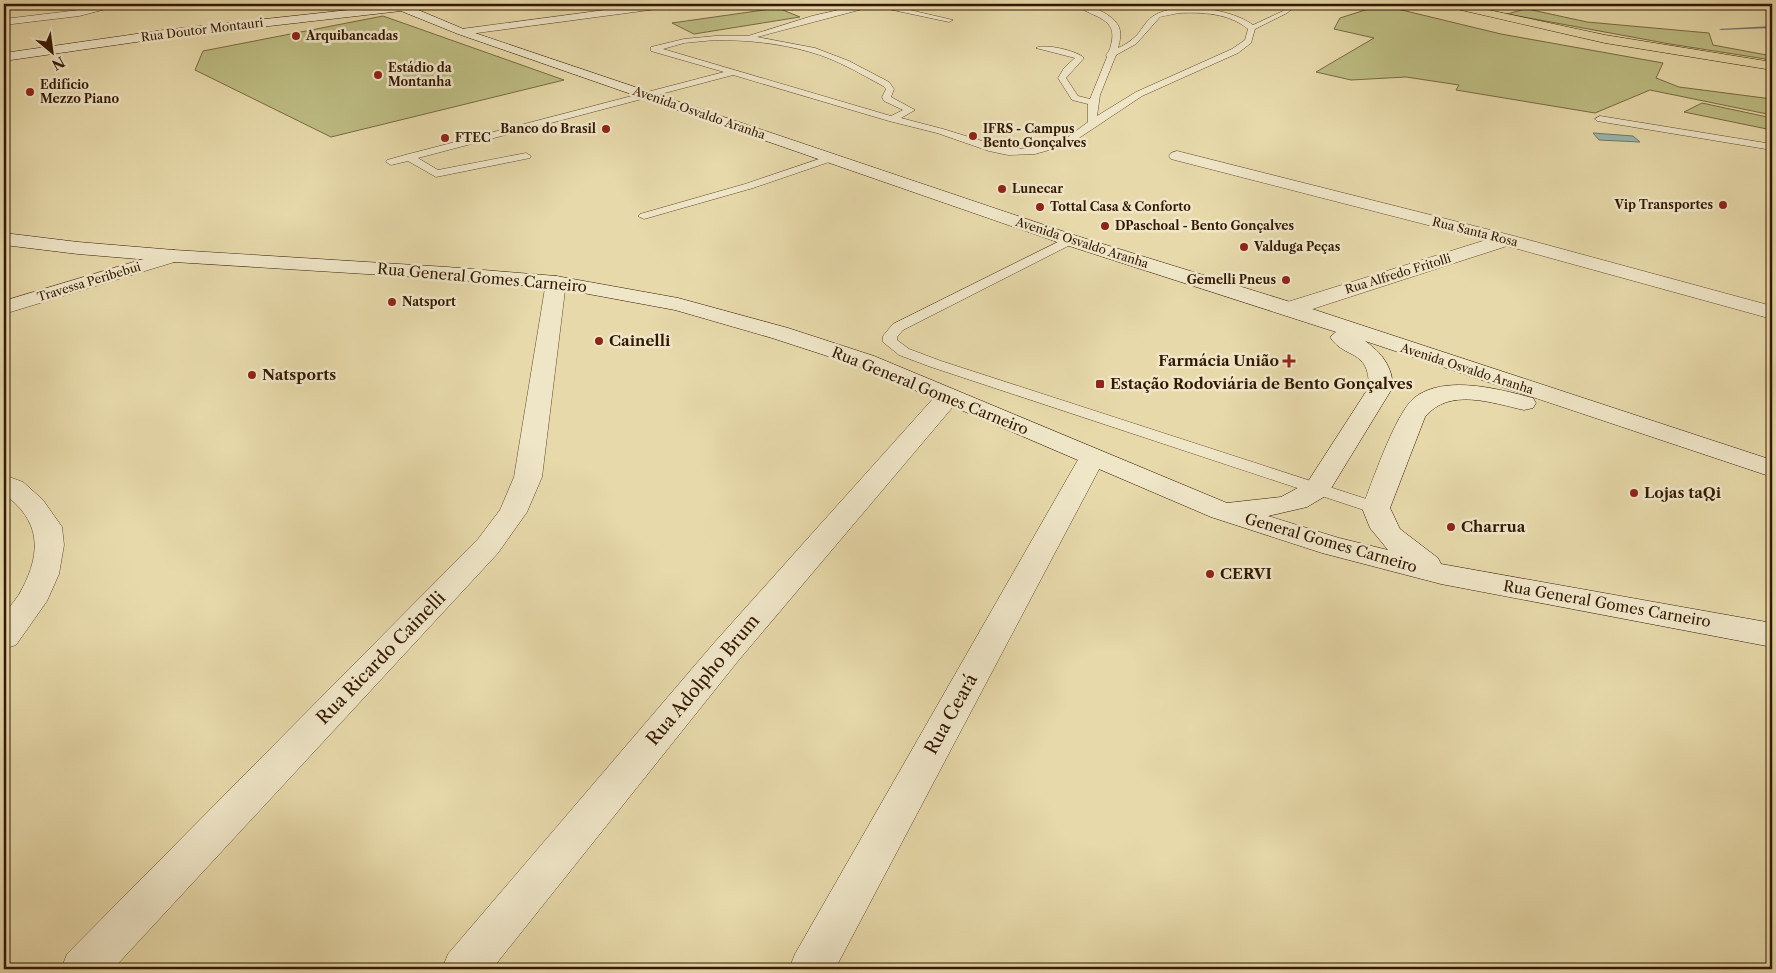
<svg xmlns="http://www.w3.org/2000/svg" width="1776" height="973" font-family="'Libre Caslon Text',serif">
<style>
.green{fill:#bdbd83;stroke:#786a42}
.water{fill:#98b9b0;stroke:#70796a}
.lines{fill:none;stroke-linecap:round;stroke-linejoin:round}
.stream{fill:#70796a;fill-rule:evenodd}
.lane-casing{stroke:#60482a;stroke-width:1}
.street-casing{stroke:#60482a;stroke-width:1}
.secondary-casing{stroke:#331800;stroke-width:1}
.highway-casing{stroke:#331800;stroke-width:1}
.lane{fill:#efe6c8;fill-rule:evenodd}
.street{fill:#efe6c8;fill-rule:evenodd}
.secondary{fill:#efe6c8;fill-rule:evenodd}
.highway{fill:#e7d9aa;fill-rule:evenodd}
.poi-dot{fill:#8f2418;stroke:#efe6c8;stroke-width:2}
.labels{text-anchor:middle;stroke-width:5;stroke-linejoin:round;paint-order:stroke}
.far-street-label{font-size:12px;fill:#331800;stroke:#efe6c8}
.far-poi-label{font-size:12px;font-weight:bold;fill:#331800;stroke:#efe6c8;text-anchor:start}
.street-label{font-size:15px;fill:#331800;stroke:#efe6c8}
.poi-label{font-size:15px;font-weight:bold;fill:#331800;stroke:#efe6c8;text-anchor:start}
.near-street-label{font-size:18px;fill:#331800;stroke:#efe6c8}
</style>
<rect width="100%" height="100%" fill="#e7d9aa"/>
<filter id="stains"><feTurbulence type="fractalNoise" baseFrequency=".004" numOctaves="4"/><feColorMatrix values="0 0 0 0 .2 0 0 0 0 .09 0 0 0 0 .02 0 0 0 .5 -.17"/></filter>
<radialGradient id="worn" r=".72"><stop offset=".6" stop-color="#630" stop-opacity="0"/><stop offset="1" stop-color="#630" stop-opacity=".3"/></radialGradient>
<path class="green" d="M1510,4H1522L1532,10L1587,22L1709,33L1713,45L1772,56V60L1670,44L1507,14L1525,9Z
M1381,5L1501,34L1663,63L1656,78L1679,87L1772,99V115L1650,90L1595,113L1456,90L1459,85L1406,77L1351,80L1316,72L1374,38L1334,29L1340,18Z
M778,8L800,17L694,34L672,23Z
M383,16L564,80L331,137L195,70L203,51Z
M1702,103L1772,118V130L1684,112Z"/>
<path class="water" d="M1593,133L1633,136L1640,142L1599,140Z"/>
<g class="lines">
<path class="stream" d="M1772,26V28L1721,30L1719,29Z"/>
<g class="lane-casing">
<path id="lane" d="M805,4H818L792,10L789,8Z
M865,4H884L953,20L949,22L874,6L757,37L815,48L849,61L889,82L894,89L891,97L915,110L901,118L943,129L1008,149L1035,148L1064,140L1088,122V104L1072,100L1058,78L1064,68L1075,58L1036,48C1044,43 1078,51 1084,58L1066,78L1078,96L1090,99L1107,57L1106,55C1110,51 1111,46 1112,40C1116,16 1088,17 1076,4C1088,4 1111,13 1118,25C1122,32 1120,41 1118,48C1125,45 1131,41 1137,35C1143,28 1147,19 1155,15C1179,1 1232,9 1253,25L1283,11L1286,7V4H1292L1293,8L1287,13L1255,29L1251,43L1238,53L1142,96L1070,144L1035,154L1008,155L989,151L937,133L889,121L733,75L418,158L438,170L526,153L531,156L530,158L436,177L408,161L391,165L386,162L387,160L405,155L724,72L651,51V47L684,39L715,36H748L812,16ZM1179,13C1202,12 1229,13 1248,29L1245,40L1232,49L1136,92L1097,116L1100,95L1116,55L1136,44L1160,17ZM715,40C747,40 779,43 810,52C836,59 859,73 883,86L886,89L882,97L884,101L903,110L891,116L663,49L684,43Z
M1600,116L1772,144V150L1597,121L1595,119Z
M831,155L835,156V160L753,188L644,219L638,216L640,214L745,184Z
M1070,236L1074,237L1076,240L1074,243L903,330L897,337V340L909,349L941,361L1382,504L1385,508L1382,512L1376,514L1370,512L931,367L899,355L883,342V336L893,324Z"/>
</g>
<g class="street-casing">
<path id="street" d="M102,4H119L118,6L79,16L4,25V19L79,10Z
M650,4H677L672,7L462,35L456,32L462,29Z
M1177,151L1514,236L1772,306V319L1507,246L1297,314L1289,315L1281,314L1278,309L1281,304L1486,240L1171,159L1169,156L1171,153Z
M174,250L181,252L184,256L181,260L4,314V301Z
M556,276L563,278L566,282L542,477L527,512L498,553L113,969H61L67,954L478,539L500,510L514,477L546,282L549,278Z
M948,390L957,392L960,397L957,402L738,661L492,969H442L448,954L714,643L939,392Z
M1092,450L1101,452L1105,458L835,969H789L795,954L1079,458L1083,452Z
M4,475L23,482L43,500L62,527L64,545L59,574L47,601L16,645L4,649C3,640 1,622 5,614C10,605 18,598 22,589C42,551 40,520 4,494Z"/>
</g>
<g class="secondary-casing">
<path id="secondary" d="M393,4H421L422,6L421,8L416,9L466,30L1077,236L1297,304L1772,460V477L1365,341C1382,353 1392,366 1393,387L1327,495L1307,507L1268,516L1339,538L1388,550L1370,528L1362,508C1372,483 1395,414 1414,398C1444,374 1499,389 1533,398L1536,403L1533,408L1524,410C1492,403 1449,387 1425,417L1390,508L1400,529L1438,558L1441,564L1772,623V647L1441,584L1322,553L1211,517L858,366L772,338L675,310L556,288L447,279L174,262L78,254L4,245V233L78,242L174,250L447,267L556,276L678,298L788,328L874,356L1227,503L1281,497L1307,483L1369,387C1369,348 1345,360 1330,337L1336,332L1063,244L458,34L401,11L164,38L4,61V53L164,30L394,5Z"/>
</g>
<g class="highway-casing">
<path id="highway" d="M1443,4H1461L1605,35L1772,62V70L1605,43L1448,7Z"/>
</g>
<use href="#lane" class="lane"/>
<use href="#street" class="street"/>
<use href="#secondary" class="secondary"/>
<use href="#highway" class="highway"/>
</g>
<g class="poi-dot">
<circle cx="296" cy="36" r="5"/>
<circle cx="378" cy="75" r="5"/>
<circle cx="30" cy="92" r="5"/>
<circle cx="606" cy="129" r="5"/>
<circle cx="973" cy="136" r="5"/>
<circle cx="445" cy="138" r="5"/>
<circle cx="1002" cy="189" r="5"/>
<circle cx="1723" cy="205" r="5"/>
<circle cx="1040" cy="207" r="5"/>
<circle cx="1105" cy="226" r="5"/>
<circle cx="1244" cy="247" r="5"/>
<circle cx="1286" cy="280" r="5"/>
<circle cx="392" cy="302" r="5"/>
<circle cx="599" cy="341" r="5"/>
<path d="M1286.5 353.5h5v5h5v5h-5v5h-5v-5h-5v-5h5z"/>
<circle cx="252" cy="375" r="5"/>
<rect x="1095" y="379" width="10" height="10" rx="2.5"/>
<circle cx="1634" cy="493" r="5"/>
<circle cx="1451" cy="527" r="5"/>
<circle cx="1210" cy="574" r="5"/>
</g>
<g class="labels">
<g class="far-street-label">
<text transform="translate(202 30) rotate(-7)" y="4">Rua Doutor Montauri</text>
<text transform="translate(699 113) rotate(19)" y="4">Avenida Osvaldo Aranha</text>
<text transform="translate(1475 232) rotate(14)" y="4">Rua Santa Rosa</text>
<text transform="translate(1082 243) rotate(18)" y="4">Avenida Osvaldo Aranha</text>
<text transform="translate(1398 274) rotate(-17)" y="4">Rua Alfredo Fritolli</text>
<text transform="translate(89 282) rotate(-17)" y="4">Travessa Peribebui</text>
<text transform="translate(1467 369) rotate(18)" y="4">Avenida Osvaldo Aranha</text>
</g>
<g class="far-poi-label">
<text x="306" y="40">Arquibancadas</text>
<text x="388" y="72">Estádio da<tspan x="388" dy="14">Montanha</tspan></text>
<text x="40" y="89">Edifício<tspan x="40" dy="14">Mezzo Piano</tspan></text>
<text x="596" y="133" text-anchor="end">Banco do Brasil</text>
<text x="983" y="133">IFRS - Campus<tspan x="983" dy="14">Bento Gonçalves</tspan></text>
<text x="455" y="142">FTEC</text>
<text x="1012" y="193">Lunecar</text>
<text x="1713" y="209" text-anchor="end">Vip Transportes</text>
<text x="1050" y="211">Tottal Casa &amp; Conforto</text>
<text x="1115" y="230">DPaschoal - Bento Gonçalves</text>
<text x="1254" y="251">Valduga Peças</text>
<text x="1276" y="284" text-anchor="end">Gemelli Pneus</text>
<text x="402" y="306">Natsport</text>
</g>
<g class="street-label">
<text transform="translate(482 278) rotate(5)" y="5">Rua General Gomes Carneiro</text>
<text transform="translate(930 391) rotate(22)" y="5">Rua General Gomes Carneiro</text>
<text transform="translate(1331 543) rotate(16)" y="5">General Gomes Carneiro</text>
<text transform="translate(1607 604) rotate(10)" y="5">Rua General Gomes Carneiro</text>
</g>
<g class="poi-label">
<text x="609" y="346">Cainelli</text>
<text x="1279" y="366" text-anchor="end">Farmácia União</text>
<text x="262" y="380">Natsports</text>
<text x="1110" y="389">Estação Rodoviária de Bento Gonçalves</text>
<text x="1644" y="498">Lojas taQi</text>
<text x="1461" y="532">Charrua</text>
<text x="1220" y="579">CERVI</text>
</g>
<g class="near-street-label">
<text transform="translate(381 658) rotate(-46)" y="6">Rua Ricardo Cainelli</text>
<text transform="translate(703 680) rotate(-50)" y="6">Rua Adolpho Brum</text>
<text transform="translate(951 714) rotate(-61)" y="6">Rua Ceará</text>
</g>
</g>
<rect width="1776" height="973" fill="none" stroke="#e7d9aa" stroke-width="20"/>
<rect x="5" y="5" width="1766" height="963" fill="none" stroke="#331800" stroke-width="2.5"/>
<rect x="10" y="10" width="1756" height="953" fill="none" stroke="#331800"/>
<g transform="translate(52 52) rotate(151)" stroke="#efe6c8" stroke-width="4" paint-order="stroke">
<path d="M0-4L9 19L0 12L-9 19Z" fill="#331800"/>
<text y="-8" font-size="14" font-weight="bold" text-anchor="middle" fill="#331800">N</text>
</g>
<rect width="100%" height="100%" filter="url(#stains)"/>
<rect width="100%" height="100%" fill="url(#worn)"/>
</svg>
